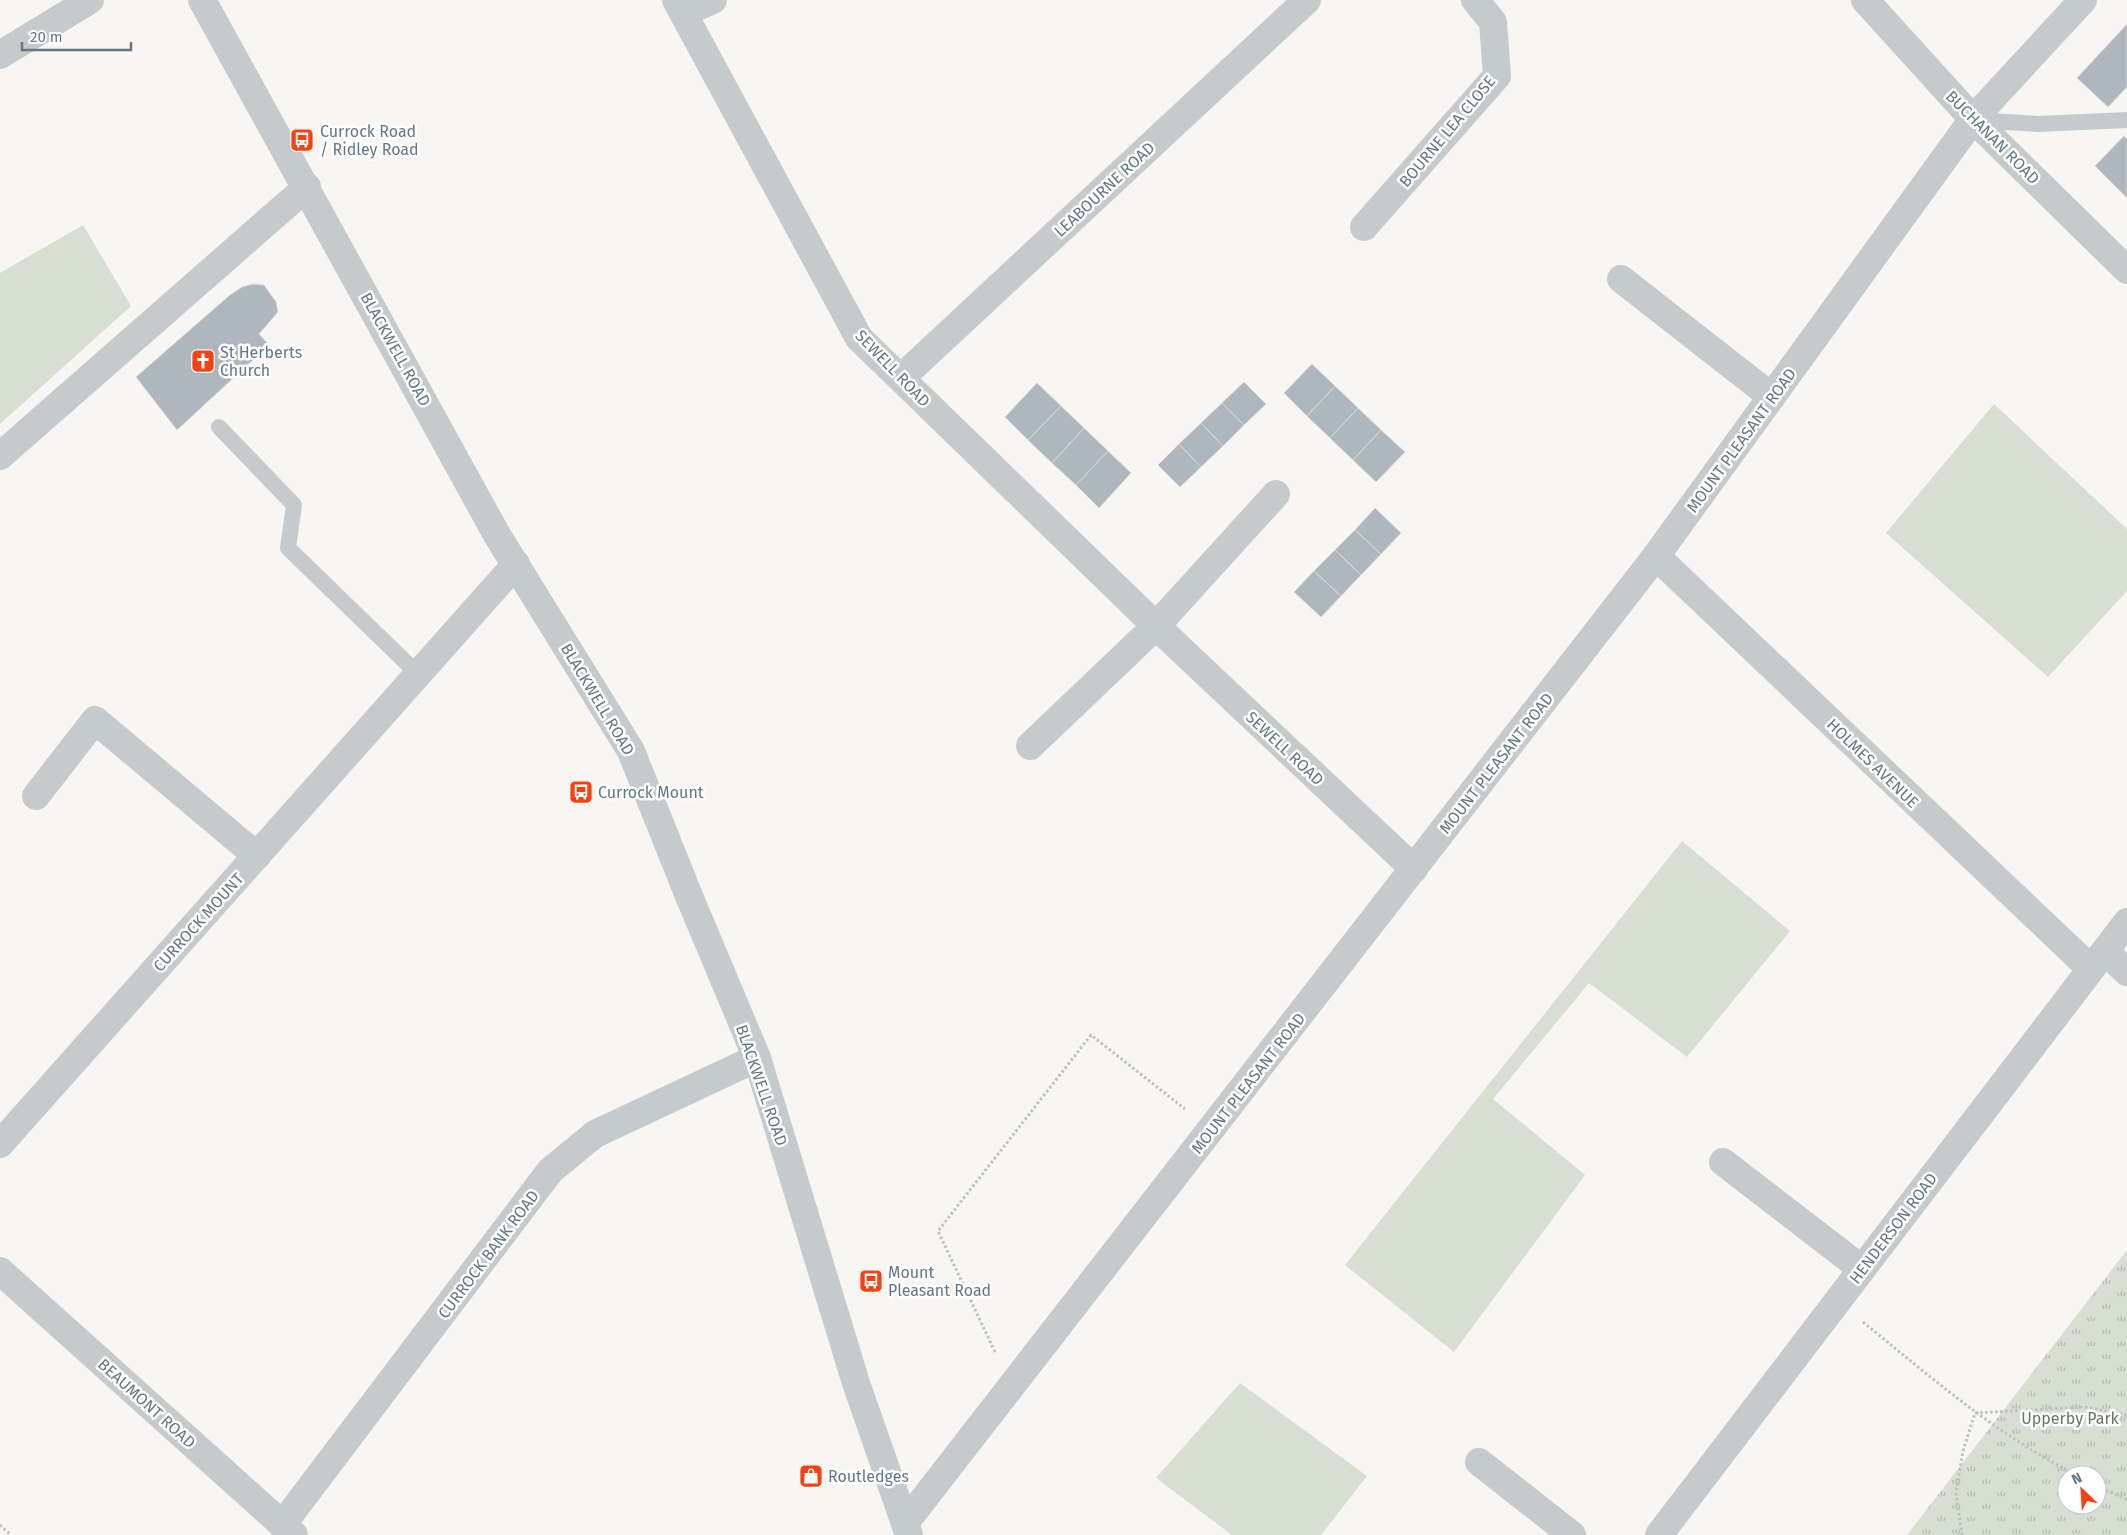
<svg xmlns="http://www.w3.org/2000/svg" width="2127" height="1535" font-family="'Fira Sans',sans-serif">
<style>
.park{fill:url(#park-tufts);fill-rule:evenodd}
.garden{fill:#d7dfd3}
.building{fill:#aeb7bd;stroke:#d8d8d5}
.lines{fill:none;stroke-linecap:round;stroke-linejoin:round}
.path{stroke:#bec1c3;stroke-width:3;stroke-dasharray:2.5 2.5;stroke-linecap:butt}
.service{stroke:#c5cacd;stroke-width:16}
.minor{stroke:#c5cacd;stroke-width:28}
.tertiary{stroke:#c5cacd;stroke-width:28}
.labels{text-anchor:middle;stroke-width:5;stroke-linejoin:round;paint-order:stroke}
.poi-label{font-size:16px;fill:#627887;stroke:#fff;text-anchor:start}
.street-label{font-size:16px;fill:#627887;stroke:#fff}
.park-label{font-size:16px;fill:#64785e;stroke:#fff}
</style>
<defs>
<pattern id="park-tufts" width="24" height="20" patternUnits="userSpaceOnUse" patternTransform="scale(1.25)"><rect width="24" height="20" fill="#d7dfd3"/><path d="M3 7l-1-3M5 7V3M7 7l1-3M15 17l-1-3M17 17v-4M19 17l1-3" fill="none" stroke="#b2bab1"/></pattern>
</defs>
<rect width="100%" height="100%" fill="#f7f6f2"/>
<path class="park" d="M2127,1250V1535H1907ZM2067,1475H2097V1505H2067Z"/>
<path class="garden" d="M83,225L131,306L0,424V273Z
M1994,404L2127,529V591L2048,677L1886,533Z
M1682,841L1790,931L1687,1057L1589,983L1493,1099L1585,1175L1454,1352L1345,1265Z
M1240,1383L1367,1476L1321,1535H1232L1156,1478Z"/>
<path class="building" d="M2127,24V87L2108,107L2077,78Z
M2124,136L2127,139V198L2095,166Z
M253,284L264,285L276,302L278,312L259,334L269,345L177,430L136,377L230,295L242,287Z
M1312,364L1335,386L1307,416L1284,393Z
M1244,382L1266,404L1244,425L1222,403Z
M1037,383L1061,406L1028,440L1005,417Z
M1335,386L1358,408L1330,438L1307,416Z
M1222,403L1244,425L1223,446L1201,423Z
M1061,406L1084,428L1052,463L1028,440Z
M1358,408L1381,430L1353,460L1330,438Z
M1201,423L1223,446L1201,467L1179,444Z
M1084,428L1108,451L1076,485L1052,463Z
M1381,430L1405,452L1376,482L1353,460Z
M1179,444L1201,467L1180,487L1158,465Z
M1108,451L1131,473L1099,508L1076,485Z
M1375,508L1401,533L1381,554L1355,530Z
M1355,530L1381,554L1361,575L1335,550Z
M1335,550L1361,575L1341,596L1314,571Z
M1314,571L1341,596L1321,617L1294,592Z"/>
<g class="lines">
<path class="path" d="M1863,1322C1933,1379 1996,1434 2076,1475
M995,1352L938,1231L1091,1035L1185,1109
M2097,1486L2127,1500
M0,1525L11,1535
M1962,1535L1956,1493L1963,1451L1975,1413L2085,1407L2127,1415"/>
<path class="service" d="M1975,120L2038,124L2127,120
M219,427L294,505L288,548L418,674"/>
<path class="minor" d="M676,0L859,338L1156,626L1414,869
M1865,0L1973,119L2127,270
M684,13L713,0
M0,55L90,0
M1364,227L1497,76L1493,22L1475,0
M1621,279L1772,397
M901,378L1307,0
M0,456L307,187
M1656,556L2091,969
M1030,746L1156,626L1276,494
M36,796L95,720L257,856
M2105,951L2127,972
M0,1144L516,564
M1723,1162L1862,1269
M0,1271L294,1535
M1479,1462L1572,1535
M905,1523L1656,556L1973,119L2083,0
M282,1525L550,1171L595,1134L757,1058
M1659,1535L2127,922"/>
<path class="tertiary" d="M202,0L497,535L631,751L689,896L757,1058L856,1383L909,1535"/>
</g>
<defs>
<g id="bus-square" transform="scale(1.25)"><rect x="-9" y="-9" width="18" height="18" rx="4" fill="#f64113" stroke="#fff"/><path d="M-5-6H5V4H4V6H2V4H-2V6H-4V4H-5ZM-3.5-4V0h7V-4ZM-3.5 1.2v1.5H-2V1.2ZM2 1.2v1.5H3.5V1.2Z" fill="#fff"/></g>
<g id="church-square" transform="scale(1.25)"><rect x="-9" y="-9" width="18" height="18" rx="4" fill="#f64113" stroke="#fff"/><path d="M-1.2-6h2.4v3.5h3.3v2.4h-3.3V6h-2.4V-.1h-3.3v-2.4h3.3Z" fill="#fff"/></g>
<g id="shop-square" transform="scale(1.25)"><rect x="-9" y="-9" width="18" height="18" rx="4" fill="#f64113" stroke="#fff"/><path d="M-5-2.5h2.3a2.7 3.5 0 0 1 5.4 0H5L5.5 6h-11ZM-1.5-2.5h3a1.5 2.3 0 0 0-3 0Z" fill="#fff"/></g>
</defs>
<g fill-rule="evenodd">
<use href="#bus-square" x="302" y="140"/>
<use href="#church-square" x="203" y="361"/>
<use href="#bus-square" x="581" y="792"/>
<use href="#bus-square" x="871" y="1281"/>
<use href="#shop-square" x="811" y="1476"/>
</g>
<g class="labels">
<g class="poi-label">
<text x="320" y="137">Currock Road<tspan x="320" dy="18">/ Ridley Road</tspan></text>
<text x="220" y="358">St Herberts<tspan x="220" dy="18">Church</tspan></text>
<text x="598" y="798">Currock Mount</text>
<text x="888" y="1278">Mount<tspan x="888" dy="18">Pleasant Road</tspan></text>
<text x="828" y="1482">Routledges</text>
</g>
<g class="street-label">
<text transform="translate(1447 131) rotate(-50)" y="6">BOURNE LEA CLOSE</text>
<text transform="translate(1993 137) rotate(45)" y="6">BUCHANAN ROAD</text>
<text transform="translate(1104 189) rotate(-43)" y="6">LEABOURNE ROAD</text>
<text transform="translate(396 349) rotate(61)" y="6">BLACKWELL ROAD</text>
<text transform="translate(893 368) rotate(46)" y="6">SEWELL ROAD</text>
<text transform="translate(1741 440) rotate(-54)" y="6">MOUNT PLEASANT ROAD</text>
<text transform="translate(598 699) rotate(59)" y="6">BLACKWELL ROAD</text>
<text transform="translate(1285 748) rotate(43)" y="6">SEWELL ROAD</text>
<text transform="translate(1496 763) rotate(-52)" y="6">MOUNT PLEASANT ROAD</text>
<text transform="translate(1873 763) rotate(44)" y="6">HOLMES AVENUE</text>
<text transform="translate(198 922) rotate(-48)" y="6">CURROCK MOUNT</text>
<text transform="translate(1248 1083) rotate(-52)" y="6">MOUNT PLEASANT ROAD</text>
<text transform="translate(762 1085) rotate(71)" y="6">BLACKWELL ROAD</text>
<text transform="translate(1893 1228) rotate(-53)" y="6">HENDERSON ROAD</text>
<text transform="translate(488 1254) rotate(-53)" y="6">CURROCK BANK ROAD</text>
<text transform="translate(147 1403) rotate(42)" y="6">BEAUMONT ROAD</text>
</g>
<g class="park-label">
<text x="2070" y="1424">Upperby Park</text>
</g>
</g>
<g transform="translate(2082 1490) rotate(335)"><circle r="24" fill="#ffffff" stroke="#c0c9cf"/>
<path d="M0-4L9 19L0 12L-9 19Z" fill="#f64113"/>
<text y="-8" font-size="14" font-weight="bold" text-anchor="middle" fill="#627887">N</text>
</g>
<path d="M22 42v8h109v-8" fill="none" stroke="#627887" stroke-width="2.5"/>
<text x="30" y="42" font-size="15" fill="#627887" stroke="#ffffff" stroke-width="4" paint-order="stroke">20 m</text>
</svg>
